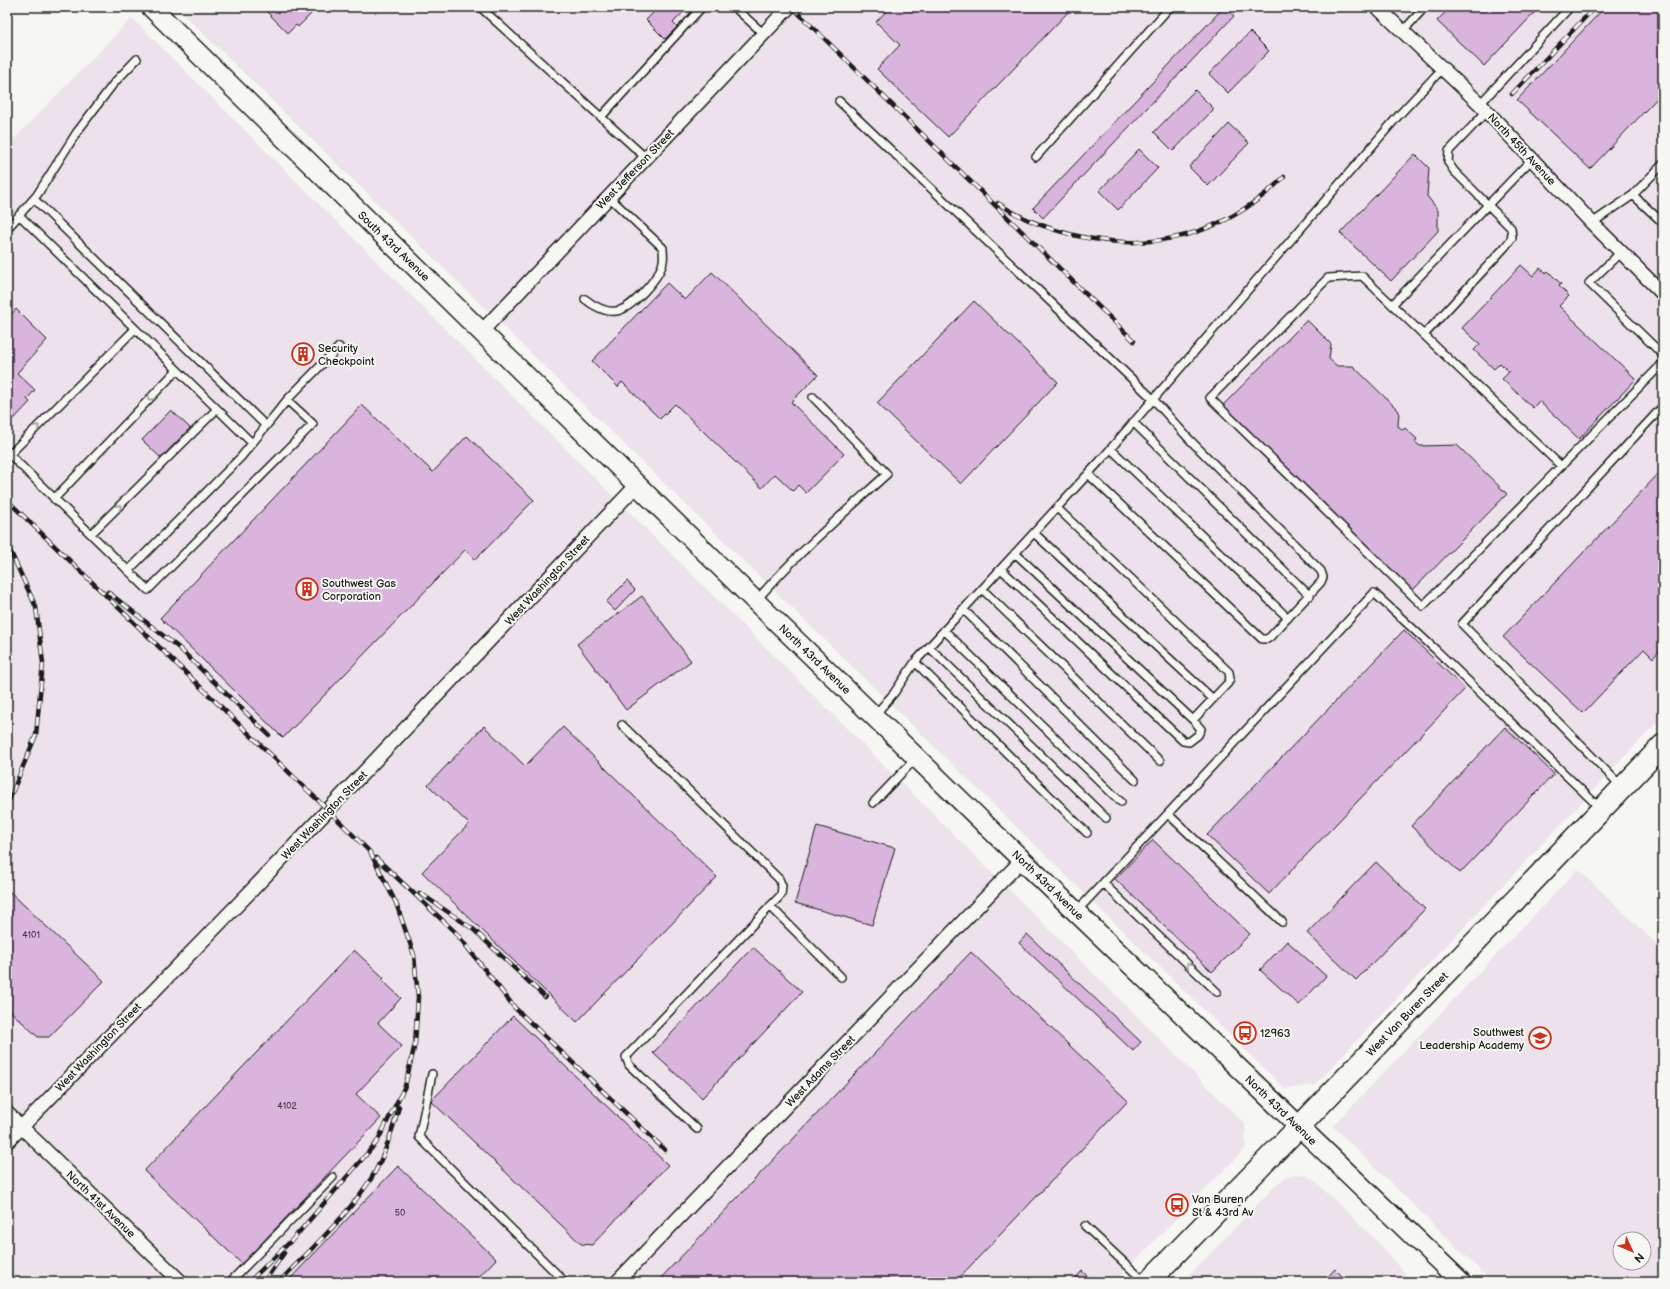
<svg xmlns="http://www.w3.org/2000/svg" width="1670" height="1289" font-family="'Balsamiq Sans',sans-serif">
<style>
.built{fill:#ede2ec;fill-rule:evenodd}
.building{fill:#d9b4dd;stroke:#1c1c1c}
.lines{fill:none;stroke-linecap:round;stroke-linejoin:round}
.lane-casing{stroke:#1c1c1c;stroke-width:10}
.street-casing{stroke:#1c1c1c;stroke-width:16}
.secondary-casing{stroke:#1c1c1c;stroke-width:22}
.primary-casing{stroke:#1c1c1c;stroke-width:24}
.lane{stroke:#f6f6f2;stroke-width:7}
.street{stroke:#f6f6f2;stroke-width:13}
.secondary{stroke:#f6f6f2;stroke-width:19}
.primary{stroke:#f6f6f2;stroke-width:21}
.rail-casing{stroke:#1c1c1c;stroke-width:4.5}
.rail{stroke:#f6f6f2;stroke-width:3;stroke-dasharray:9;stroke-linecap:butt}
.oneway{stroke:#949492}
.labels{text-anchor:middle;stroke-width:4;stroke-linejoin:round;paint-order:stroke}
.number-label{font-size:9px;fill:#4b424c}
.street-label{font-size:11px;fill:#1c1c1c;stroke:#f6f6f2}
.poi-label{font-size:11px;fill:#1c1c1c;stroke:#f6f6f2;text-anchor:start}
</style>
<rect width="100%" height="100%" fill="#f6f6f2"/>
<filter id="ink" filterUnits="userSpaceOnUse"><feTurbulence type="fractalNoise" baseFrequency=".025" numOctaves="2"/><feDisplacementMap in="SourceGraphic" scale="8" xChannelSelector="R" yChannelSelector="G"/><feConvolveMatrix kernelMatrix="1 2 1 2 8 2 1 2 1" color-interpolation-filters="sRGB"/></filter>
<g filter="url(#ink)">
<path class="built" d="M176,7H1663V716L1315,1085L1285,1089Z
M132,18L1245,1124L1246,1148L1114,1282H7V146Z
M1578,869L1663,950V1282H1492L1333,1126ZM1620,1239H1644V1263H1620Z
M1296,1174L1305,1175L1315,1181L1377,1241L1412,1282H1183L1277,1184L1285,1178Z"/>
<path class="building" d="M262,7H318L298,27L296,25L288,33Z
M659,7H688L673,23L677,27L665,39L646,20Z
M890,7H1073L948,137L877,69L900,45L876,22Z
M1224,7L1234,16L1043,218L1033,208Z
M1450,7H1540L1484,66L1437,21Z
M1605,7H1663V92L1590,169L1517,100Z
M1250,32L1269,51L1228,93L1209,74Z
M1195,90L1214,109L1173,151L1154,132Z
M1229,124L1249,143L1208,186L1189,167Z
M1139,149L1158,168L1118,210L1099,191Z
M1415,154L1429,168L1427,196L1438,210V231L1391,281L1340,233Z
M1521,265L1533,276L1540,268L1546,273L1548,271L1561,284L1559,286L1569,296L1559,306L1636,379L1579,439L1539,401L1533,408L1502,379L1509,372L1500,363L1494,369L1474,350L1480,344L1462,328Z
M712,272L818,375L791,402L844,454L806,493L798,485L793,491L775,474L762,488L675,404L660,419L622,382L618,387L592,361L667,283L685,300Z
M974,301L1058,382L961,484L877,403Z
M16,309L47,340L17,373L35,390L27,399L30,402L14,419L11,415L7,419V319Z
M1307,320L1331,344L1329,359L1337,366H1353L1399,411L1398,426L1403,430L1405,428L1417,439L1415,442L1420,446L1457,445L1507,494L1412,591L1223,405Z
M303,348L309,353L303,360L297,354Z
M362,405L433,472L467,436L534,500L475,560L465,550L283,738L160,618Z
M171,410L190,428L161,458L142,440Z
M1663,469V647L1653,658L1644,649L1583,713L1503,637Z
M627,581L635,590L615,611L606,602Z
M642,596L691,661L626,710L577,644Z
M1404,630L1465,689L1269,894L1207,835Z
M484,726L525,766L563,727L717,877L577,1022L422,872L469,824L428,785Z
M1505,727L1554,774L1460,873L1411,826Z
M817,826L895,848L872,925L795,903Z
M1153,840L1250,934L1212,972L1115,879Z
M1376,862L1425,909L1356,980L1307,933Z
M7,889L104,981L49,1037H38L7,1008Z
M1027,934L1141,1042L1133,1051L1019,943Z
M1287,941L1326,976L1299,1005L1260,970Z
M753,947L802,992L702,1098L653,1053Z
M354,950L384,978L382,980L401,998L378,1023L402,1046L356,1094L381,1118L242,1264L144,1171Z
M971,952L1128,1101L955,1282H657Z
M513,1016L668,1165L592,1245L581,1244L431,1101Z
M398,1166L496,1259L474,1282H287Z
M1335,1269L1348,1282H1323Z
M1082,1271L1091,1280L1089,1282H1072Z"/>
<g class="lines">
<g class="lane-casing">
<path id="lane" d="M480,7L646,158
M734,7L764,34
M1402,32L1425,7
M839,101L1153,399L1190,440L1321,571L1323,577L1321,582L1270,637L1267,639H1262L1088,474
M1480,104L1570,7
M601,117L702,7
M1036,157L1170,7
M1633,195L1663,223
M34,199L266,426
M19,215L252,443
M1592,223L1633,195L1663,164
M7,229L37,195L77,132L114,83L137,59
M1621,252L1589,283L1663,355
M585,299C592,305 606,313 616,311C631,310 662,275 663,261C664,257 663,252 663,248L609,197
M1392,305L1532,159
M1424,335L1505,247L1512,238L1511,228L1454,171L1448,162L1449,151L1487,111
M1133,422L1310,596
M1111,449L1288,618
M7,452L148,590L313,424L287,400L339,347
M9,455L135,329
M1561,466L1362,276L1328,278L1210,398L1423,606L1663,363
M54,499L177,370
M1034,533L1213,699
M91,534L217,409
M1015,553L1193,720
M1001,569L1183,741L1189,742L1198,735L1201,729L1193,720L1228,683L1230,679L1229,672L1057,508
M128,571L241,457L287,400
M982,589L1160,761
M756,601C795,555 842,515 887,474L813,397
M963,609L1135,780
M944,630L1121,802
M929,647L1106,818
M915,662L1087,833
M874,716L894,693L915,662L1100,461L1399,115L1442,69
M622,725L779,879L782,886L781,895L626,1057L629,1065L697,1129
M1621,786L1462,624L1663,406
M873,803L916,758
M1168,814L1282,922
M1103,883L1217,992
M770,906L841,977
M1076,912L1374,593L1436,650L1600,808
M432,1074L419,1137L565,1282
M1085,1226L1145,1282
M230,1282L333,1177"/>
</g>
<g class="street-casing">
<path id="street" d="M1377,7L1480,104L1592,223L1663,294
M482,331L789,7
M7,1113L181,1282
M7,1142L251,891L637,485
M617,1282L1022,860"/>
</g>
<g class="secondary-casing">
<path id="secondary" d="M151,7L748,594L1022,860L1461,1282"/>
</g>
<g class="primary-casing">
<path id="primary" d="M1148,1282L1299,1127L1663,745"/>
</g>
<use href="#lane" class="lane"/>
<use href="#street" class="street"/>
<use href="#secondary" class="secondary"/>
<use href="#primary" class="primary"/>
<g class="rail-casing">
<path id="rail" d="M792,7L1134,341
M1512,94L1595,7
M998,203C1021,219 1046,228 1073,235C1153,254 1225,235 1284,177
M7,500L328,810L370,852L396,903L414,955L418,997L415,1044L405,1086L377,1142L294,1238L249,1282
M7,544L36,607L43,663L36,735L7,805
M108,592L179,648L269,735
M376,858L456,933L515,1008L665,1150
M420,893L473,929L545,997
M264,1282L284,1253
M279,1282C309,1251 342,1221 366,1186C383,1163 391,1134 399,1107"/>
</g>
<use href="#rail" class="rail"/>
</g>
<defs><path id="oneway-chevron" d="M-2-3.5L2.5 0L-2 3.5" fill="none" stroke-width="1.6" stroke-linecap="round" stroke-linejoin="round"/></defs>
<g class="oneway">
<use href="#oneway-chevron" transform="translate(150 398) rotate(134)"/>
<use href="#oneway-chevron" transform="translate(37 427) rotate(-45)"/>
<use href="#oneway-chevron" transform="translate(119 507) rotate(-45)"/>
<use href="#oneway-chevron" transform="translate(1189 965) rotate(-136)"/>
</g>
</g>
<defs>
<g id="building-ring" transform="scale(1.15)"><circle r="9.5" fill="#f6f6f2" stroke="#c8321e" stroke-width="1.5"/><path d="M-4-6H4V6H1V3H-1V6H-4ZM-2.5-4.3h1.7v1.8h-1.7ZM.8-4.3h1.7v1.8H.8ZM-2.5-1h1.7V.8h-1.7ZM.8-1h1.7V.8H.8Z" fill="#c8321e"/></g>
<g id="bus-ring" transform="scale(1.15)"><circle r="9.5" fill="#f6f6f2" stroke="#c8321e" stroke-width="1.5"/><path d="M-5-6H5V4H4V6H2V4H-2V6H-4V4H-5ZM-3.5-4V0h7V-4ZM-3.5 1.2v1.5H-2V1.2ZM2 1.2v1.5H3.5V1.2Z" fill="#c8321e"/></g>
<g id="school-ring" transform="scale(1.15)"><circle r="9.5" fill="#f6f6f2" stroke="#c8321e" stroke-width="1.5"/><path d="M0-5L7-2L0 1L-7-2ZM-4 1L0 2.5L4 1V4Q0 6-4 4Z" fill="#c8321e"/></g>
</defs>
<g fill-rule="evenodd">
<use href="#building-ring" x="303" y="354"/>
<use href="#building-ring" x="307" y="589"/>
<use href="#bus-ring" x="1245" y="1033"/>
<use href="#school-ring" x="1540" y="1038"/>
<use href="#bus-ring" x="1177" y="1205"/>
</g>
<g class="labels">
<g class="number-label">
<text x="31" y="938">4101</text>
<text x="287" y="1109">4102</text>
<text x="400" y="1216">50</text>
</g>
<g class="street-label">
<text transform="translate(1522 149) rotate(47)" y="4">North 45th Avenue</text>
<text transform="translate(635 169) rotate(-46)" y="4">West Jefferson Street</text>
<text transform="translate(394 246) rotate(44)" y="4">South 43rd Avenue</text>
<text transform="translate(547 580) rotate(-47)" y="4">West Washington Street</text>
<text transform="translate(815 659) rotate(44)" y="4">North 43rd Avenue</text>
<text transform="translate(324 815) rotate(-46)" y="4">West Washington Street</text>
<text transform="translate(1048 885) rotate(44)" y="4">North 43rd Avenue</text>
<text transform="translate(1407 1014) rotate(-46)" y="4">West Van Buren Street</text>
<text transform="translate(98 1047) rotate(-46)" y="4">West Washington Street</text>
<text transform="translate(820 1071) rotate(-46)" y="4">West Adams Street</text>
<text transform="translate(1281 1110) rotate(44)" y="4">North 43rd Avenue</text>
<text transform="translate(101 1204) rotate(44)" y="4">North 41st Avenue</text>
</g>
<g class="poi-label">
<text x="318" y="352">Security<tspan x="318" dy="13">Checkpoint</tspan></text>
<text x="322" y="587">Southwest Gas<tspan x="322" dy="13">Corporation</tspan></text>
<text x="1524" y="1036" text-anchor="end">Southwest<tspan x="1524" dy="13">Leadership Academy</tspan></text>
<text x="1260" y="1037">12963</text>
<text x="1192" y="1203">Van Buren<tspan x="1192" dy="13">St &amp; 43rd Av</tspan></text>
</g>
</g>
<rect width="1670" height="1289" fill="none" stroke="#f6f6f2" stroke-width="24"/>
<rect x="12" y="12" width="1646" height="1265" fill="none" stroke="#1c1c1c" stroke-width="1.5" filter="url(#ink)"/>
<g transform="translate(1632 1251) rotate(134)"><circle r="19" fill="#f6f6f2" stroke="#9f9f9c"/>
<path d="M0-3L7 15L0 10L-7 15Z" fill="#c8321e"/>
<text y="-6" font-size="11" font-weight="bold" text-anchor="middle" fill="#1c1c1c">N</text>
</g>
</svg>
